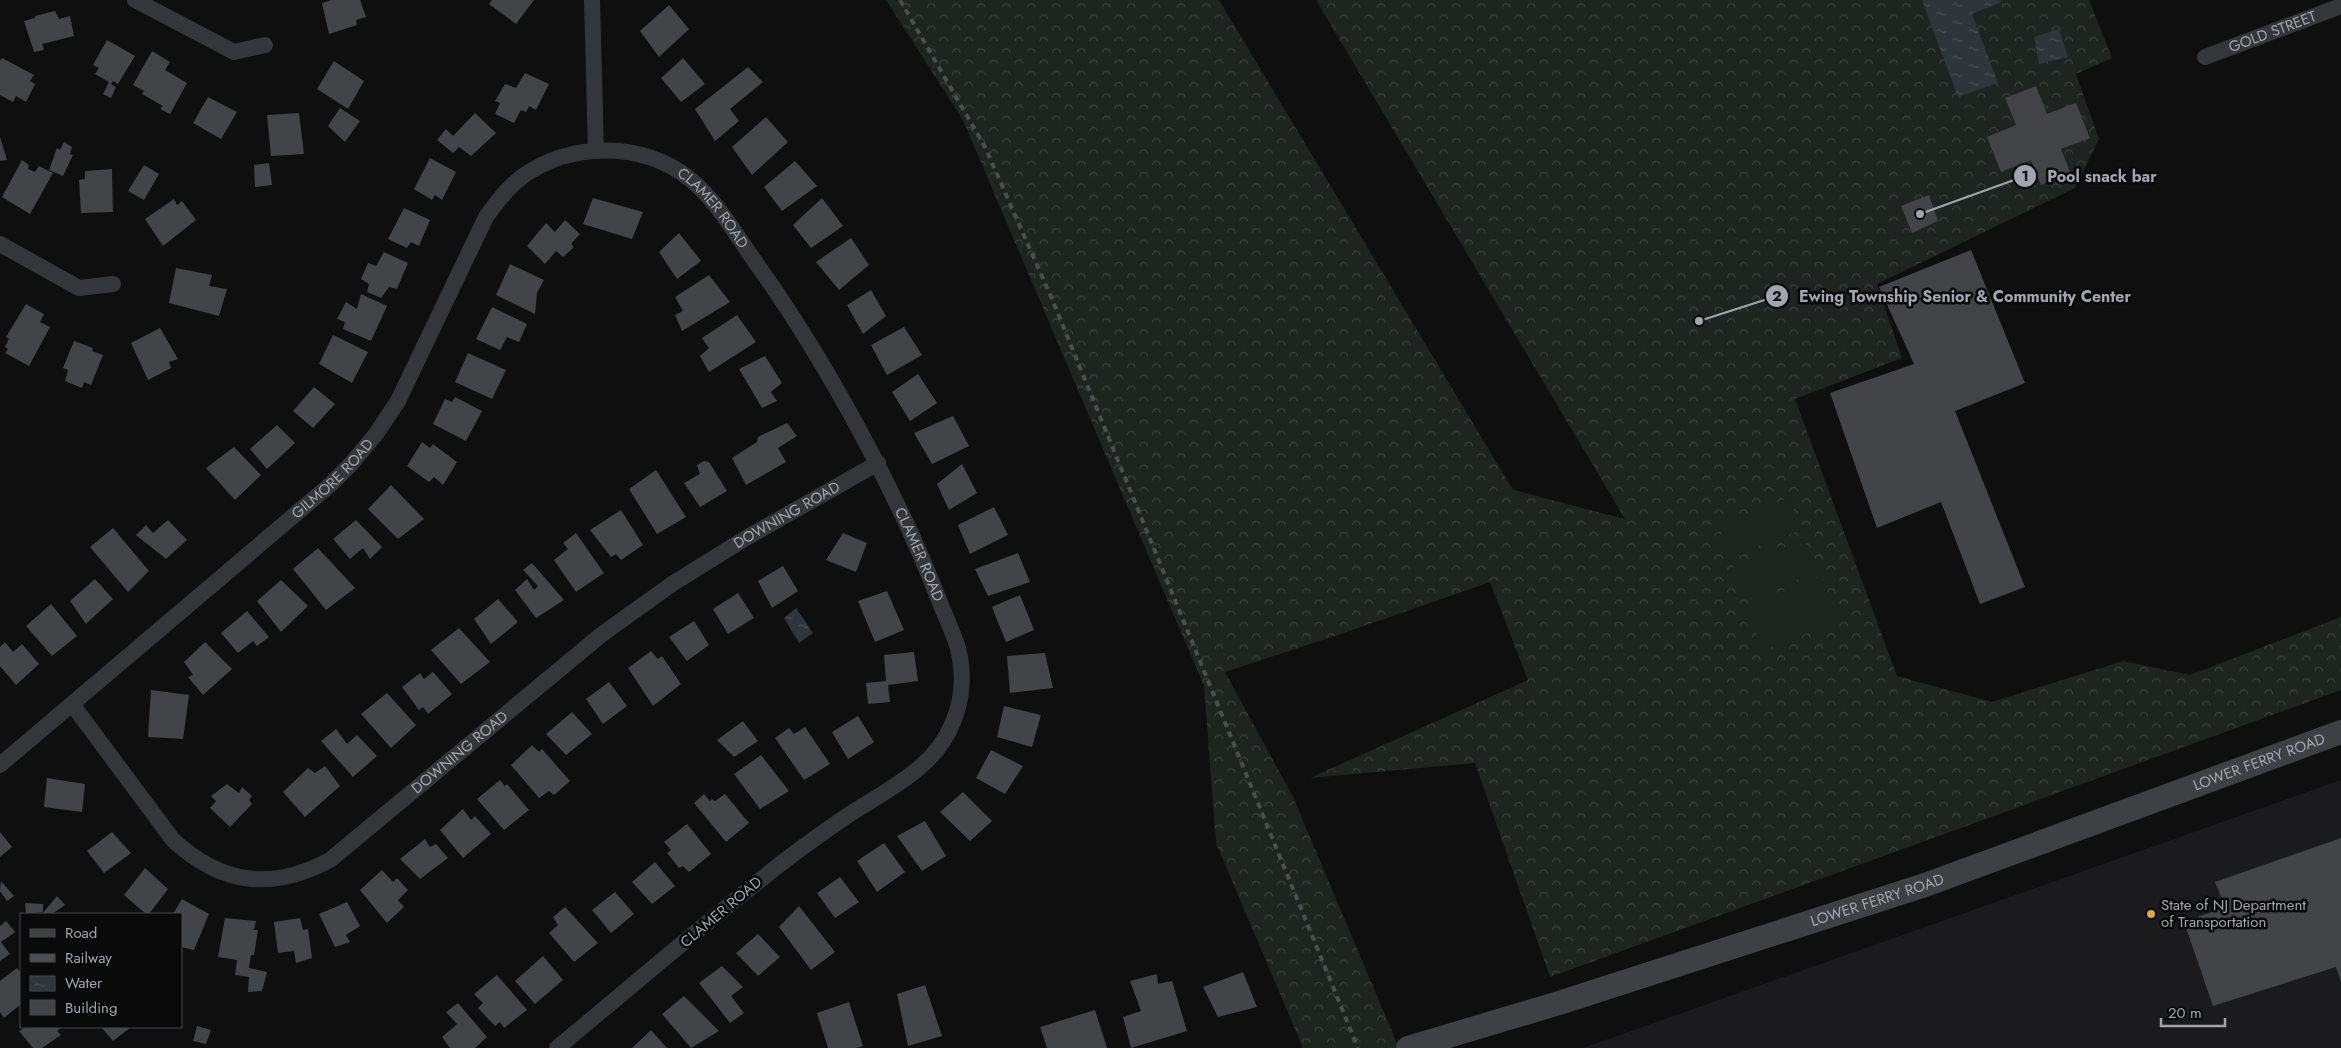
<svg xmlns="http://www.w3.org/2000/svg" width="2341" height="1048" font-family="Jost,sans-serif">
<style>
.built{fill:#1b1b1d}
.forest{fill:url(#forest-crowns)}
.pitch{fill:#1e241f}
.water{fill:url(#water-ripples)}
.building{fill:#434448}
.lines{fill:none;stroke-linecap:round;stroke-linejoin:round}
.street{stroke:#353639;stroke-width:16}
.secondary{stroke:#3f4044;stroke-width:24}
.rail{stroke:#4b4d51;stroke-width:4;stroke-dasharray:6 5;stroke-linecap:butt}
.poi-dot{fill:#dcaa3b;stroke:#0a0a0b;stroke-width:2}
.labels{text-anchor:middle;stroke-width:5;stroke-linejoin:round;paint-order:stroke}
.street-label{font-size:15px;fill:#a1a5af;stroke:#0a0a0b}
.poi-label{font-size:15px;fill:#a1a5af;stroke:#0a0a0b;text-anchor:start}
.leader{fill:none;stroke:#a1a5af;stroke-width:2}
.callout-dot{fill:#a1a5af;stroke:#0a0a0b;stroke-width:2}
.mark-label{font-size:15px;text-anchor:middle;font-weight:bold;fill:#111}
.callout-label{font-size:16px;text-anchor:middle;font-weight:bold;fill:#a1a5af;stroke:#0a0a0b;stroke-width:5;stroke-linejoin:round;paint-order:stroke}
</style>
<defs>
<pattern id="forest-crowns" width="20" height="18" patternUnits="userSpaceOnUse" patternTransform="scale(1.25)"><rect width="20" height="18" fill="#1e241f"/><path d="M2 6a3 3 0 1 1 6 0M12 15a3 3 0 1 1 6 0" fill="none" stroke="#3c413d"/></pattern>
<pattern id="water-ripples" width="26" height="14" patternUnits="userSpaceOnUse" patternTransform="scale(1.25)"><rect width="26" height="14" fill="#2e353b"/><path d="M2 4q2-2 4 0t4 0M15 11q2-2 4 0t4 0" fill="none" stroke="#494f55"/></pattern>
</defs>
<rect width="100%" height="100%" fill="#0f0f10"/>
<path class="built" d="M2341,780V1048H1583Z"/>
<path class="forest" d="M886,0H1219L1513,490L1625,519L1316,0H2089L2112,58L2076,74L2099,139L2075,188L1877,284L1902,358L1795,399L1897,676L1992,702L2123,661L2190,675L2341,617V690L1550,977L1475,763L1310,778L1528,680L1490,582L1344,633L1225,672L1293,797L1399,1048H1303L1216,843L1204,686L963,120Z"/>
<path class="pitch" d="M1789,498L1801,530L1730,557L1718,524Z
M1804,540L1816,573L1745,599L1733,566Z
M1821,576L1839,621L1763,650L1746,605Z"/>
<path class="water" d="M1922,0H2001V2L1972,14L1998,83L1958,97Z
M2059,29L2068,57L2039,64L2034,37Z
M796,608L813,633L799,643L784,618Z"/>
<path class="building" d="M331,0H360L366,17L356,20L357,25L329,34L322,3Z
M492,0H534L516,24L489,4Z
M669,5L689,29L659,57L640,31Z
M55,11L59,19L70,16L74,36L42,44L44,50L34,52L24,21L35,18V16Z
M107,40L135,56L118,84L113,81L111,84L116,87L111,98L103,94L109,82L95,74L99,68L93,65Z
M152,51L170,62L165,70L187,83L170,114L160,109L163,106L142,94L144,91L133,85Z
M2,58L34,75L30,81L35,84L26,102L16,96L13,102L0,95V61Z
M683,58L705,84L681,102L661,78Z
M334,61L364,81L348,109L317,89Z
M748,67L763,82L730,109L739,121L715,141L695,109Z
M525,73L549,84L536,110L529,106L526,112L521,110L514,123L495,114L500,103L495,101L505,84L516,88Z
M2036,86L2047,114L2076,103L2090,138L2061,149L2071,174L2041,185L2031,160L2001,172L1987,137L2016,125L2005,98Z
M208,97L237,112L221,139L193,123Z
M340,108L360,121L345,142L328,126Z
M299,113L304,154L271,156L267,115Z
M475,113L496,133L471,156L459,147L453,153L437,140L446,129L453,136Z
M766,117L788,142L752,175L732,147Z
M0,137L7,160L0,161Z
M64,142L72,147L70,154L73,155L63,176L49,170L57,148L60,150Z
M430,158L456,172L442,200L435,195L432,200L414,189Z
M22,160L29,165L28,169L35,172L39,166L53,173L30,214L2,197Z
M795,161L817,186L782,211L764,187Z
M269,163L272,185L255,187L254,165Z
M144,165L159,174L144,200L128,191Z
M112,169L113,212L81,213L79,180L85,179V171Z
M1929,195L1938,221L1912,233L1901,206Z
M593,198L643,212L632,239L583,224Z
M822,198L843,226L811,248L793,225Z
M174,199L177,205L182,201L196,220L163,246L145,219Z
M404,208L430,220L419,246L411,242L407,248L388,239Z
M565,220L580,234L571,244L574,247L563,257L556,251L545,264L527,246L546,223L555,232Z
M679,233L701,261L677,279L659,252Z
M851,238L869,265L839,290L816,262Z
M1971,250L2025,383L1955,411L2025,587L1980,604L1941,502L1877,528L1830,393L1914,364L1879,287Z
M384,252L408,263L397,289L389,287L381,298L367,292L369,284L361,279L368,263L376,266Z
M510,264L544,280L537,293L535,314L496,295Z
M176,268L212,275L209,286L227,289L219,316L169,303Z
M709,275L730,302L682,331L675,315L683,311L675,297Z
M871,290L886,316L863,334L847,305Z
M361,294L387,306L371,341L343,329L345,322L337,319L346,302L357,309Z
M26,304L44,314L40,322L50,327L29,366L5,353L8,349L5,347L9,339L6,337Z
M492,307L527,324L519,342L507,337L500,350L476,339Z
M737,315L756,342L709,372L700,356L709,348L702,338Z
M904,327L922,355L887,375L871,345Z
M160,328L178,359L169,362L171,368L148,380L131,343Z
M333,335L368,352L352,383L319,364Z
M74,341L93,348L92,351L103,355L91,385L84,382L82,388L65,381L68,370L63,368Z
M468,353L506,370L492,399L455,382Z
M765,356L782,383L771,392L777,401L762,408L739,369Z
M918,374L937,403L910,421L892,392Z
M314,387L335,404L313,428L293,411Z
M455,397L482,411L466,441L433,424L445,399L452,402Z
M953,416L969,446L932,464L914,433Z
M787,423L797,436L778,448L786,462L746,485L732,458L757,442L758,437Z
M277,425L295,443L267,469L250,449Z
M422,442L430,448L433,444L457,462L443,485L434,477L429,482L407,466Z
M234,447L261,475L235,500L206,468Z
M704,461L709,462L727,491L700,507L684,483L700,474L697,465Z
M962,464L977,493L949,510L937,484Z
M656,470L686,517L657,534L629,489Z
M391,485L424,519L398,539L368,509Z
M994,507L1008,535L970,554L958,525Z
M621,510L643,545L621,560L616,554L611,557L590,530Z
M168,520L187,540L166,559L136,535L146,525L153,533Z
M356,520L382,547L370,559L363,548L350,559L333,539Z
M113,528L149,571L128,592L90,547Z
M576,533L604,573L576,592L554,560L568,549L563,543Z
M843,533L867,543L856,572L826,560Z
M318,548L355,588L326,610L293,569Z
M1018,553L1030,582L988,596L975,569Z
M532,563L564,600L536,618L515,590L527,579L534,590L538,586L523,570Z
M783,566L798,591L772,608L758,581Z
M95,579L113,599L86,624L70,601Z
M281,580L308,606L281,632L257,601Z
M887,591L904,630L875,642L858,601Z
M738,593L754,618L728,634L713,609Z
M1020,595L1034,630L1006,642L992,607Z
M498,599L518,622L491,644L474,619Z
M51,604L77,636L52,656L26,626Z
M247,611L269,637L257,646L253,641L238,653L221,633Z
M694,621L709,645L687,661L669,637Z
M459,628L490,662L461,684L431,650Z
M5,642L13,652L22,644L39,664L16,685L0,666V647Z
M205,642L232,669L203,695L188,677L193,675L184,662Z
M651,651L658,659L662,656L681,684L653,706L628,668Z
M914,652L918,681L888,685L890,702L868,704L866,683L886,681L884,655Z
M1045,653L1053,688L1010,693L1007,656Z
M433,672L452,694L428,714L423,707L419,710L402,687L420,673L424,679Z
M609,682L627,706L603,724L586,699Z
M151,690L189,695L183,739L148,737Z
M387,693L416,725L391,748L361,714Z
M1004,706L1041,715L1032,747L997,737Z
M572,712L592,734L566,755L546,734Z
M858,716L874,742L848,759L832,732Z
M743,721L758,741L734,757L717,740Z
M805,727L830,764L804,780L775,738L789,728L794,734Z
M336,729L347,744L357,735L377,756L353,777L321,741Z
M532,745L539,752L542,749L570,781L554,795L549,791L539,798L511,765Z
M991,750L1023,766L1005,794L976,778Z
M761,755L789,791L760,809L734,774Z
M325,766L340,786L305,817L283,792L308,768L315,773Z
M47,778L85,784L82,812L44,807Z
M500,780L505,786L507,784L529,810L504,830L477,799Z
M227,784L239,793L242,787L252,796L249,800L252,804L230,827L210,808L216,801L211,796Z
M963,792L992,821L970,841L940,812Z
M704,794L710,801L712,799L715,801L725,794L749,823L726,842L694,803Z
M463,809L471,820L475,816L491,834L463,858L440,830Z
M925,821L946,856L922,871L897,836Z
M687,824L711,854L689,872L683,866L679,868L667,853L671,850L664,842Z
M0,832L12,847L0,857Z
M112,832L131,853L104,873L87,851Z
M2341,838V982L2336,967L2213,1006L2184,922L2225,907L2215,882Z
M425,839L430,847L436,844L448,858L420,879L400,859Z
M884,843L905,872L877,892L857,861Z
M655,862L675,886L652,904L632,882Z
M145,868L168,889L149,914H146L124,895Z
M382,870L393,882L397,878L408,890L398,900L404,907L387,923L360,890Z
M840,877L859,902L835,918L817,893Z
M1,881L14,896L7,901L0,891Z
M615,892L634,914L611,933L592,910Z
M57,896L65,905L52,914H42Z
M182,899L209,914L194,950L181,947V914H173Z
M347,902L360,926L346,935L350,942L335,947L319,914Z
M25,903L43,904V912L26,914Z
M799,906L835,952L811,970L779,927Z
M565,907L598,943L574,962L549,933L558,925L553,917Z
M225,918L256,921L254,930H258L254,955H251L249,968L267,972L262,991L248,992L249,977L235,975L237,960L218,957Z
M300,918L303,930L308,929L312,958L296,963L294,951L278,953L274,922Z
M6,921L15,932L1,942L10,954L0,961V926Z
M758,934L780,957L758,976L736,953Z
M543,956L563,980L535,1004L515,981Z
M722,966L743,987L731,996L744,1013L730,1023L699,983Z
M17,968L21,973V1004L4,1018L0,1012V981Z
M1243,972L1257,1007L1218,1017L1203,987Z
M1157,974L1158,984L1172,981L1187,1031L1131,1048L1123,1017L1141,1011L1130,981Z
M497,975L527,1010L504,1028L500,1022L495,1026L478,1008L483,1003L474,994Z
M925,985L942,1036L908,1046L897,994Z
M684,996L719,1031L691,1048L662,1014Z
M849,1002L863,1046L856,1048H828L817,1013Z
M458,1003L487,1037L475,1048H450L442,1037L457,1024L446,1012Z
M1095,1010L1107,1048H1047L1040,1027Z
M197,1026L211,1030L206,1044L193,1041Z
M26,1027H62L57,1031L61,1035L42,1048H33L19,1031Z
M101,1027H131L113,1041Z
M651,1030L667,1048H632Z"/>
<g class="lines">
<g class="street">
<path d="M135,0L234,52L265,45"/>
<path d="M592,0L596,150"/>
<path id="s1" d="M2205,57L2341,6"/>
<path d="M0,244L79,288L113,284"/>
<path id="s2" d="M72,704L173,840C222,885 272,891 330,860L601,635L672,584L746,538L878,463"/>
<path id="s3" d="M0,765L331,484L351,464L376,434L398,401L486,217C497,202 508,187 523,176C572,142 642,141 690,179C717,201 734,232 754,260C814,344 864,433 908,527C921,555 932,582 943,610C948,622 954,635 958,648C964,672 963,699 953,722C935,769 886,790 847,816C819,835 791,855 764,877C694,932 626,991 557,1048"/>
</g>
<path class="secondary" id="s4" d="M1408,1048L1559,1003L1925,885L2341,732"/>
<path class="rail" d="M900,0L985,147L1052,299L1358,1048"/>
</g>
<circle class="poi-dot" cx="2151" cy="914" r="5"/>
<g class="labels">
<g class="street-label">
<text dy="5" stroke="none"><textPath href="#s1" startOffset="72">GOLD STREET</textPath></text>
<text dy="5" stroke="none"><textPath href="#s3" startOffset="1016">CLAMER ROAD</textPath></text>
<text dy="5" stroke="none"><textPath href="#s3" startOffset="439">GILMORE ROAD</textPath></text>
<text dy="5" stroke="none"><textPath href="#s2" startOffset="914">DOWNING ROAD</textPath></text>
<text dy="5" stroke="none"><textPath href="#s3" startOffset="1421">CLAMER ROAD</textPath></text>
<text dy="5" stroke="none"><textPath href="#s2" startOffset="509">DOWNING ROAD</textPath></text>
<text dy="5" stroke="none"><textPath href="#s4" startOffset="898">LOWER FERRY ROAD</textPath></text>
<text dy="5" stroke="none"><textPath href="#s4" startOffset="492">LOWER FERRY ROAD</textPath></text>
<text transform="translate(721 912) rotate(-40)" y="5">CLAMER ROAD</text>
</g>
<g class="poi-label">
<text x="2161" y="910">State of NJ Department<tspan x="2161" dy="17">of Transportation</tspan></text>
</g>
</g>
<path class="leader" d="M1920 214L2025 176M1699 321L1777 296"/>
<g class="callout-dot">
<circle cx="1920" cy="214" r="5"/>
<circle cx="1699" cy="321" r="5"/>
<circle cx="2025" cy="176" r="12"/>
<circle cx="1777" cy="296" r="12"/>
</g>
<g class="mark-label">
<text x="2025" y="181">1</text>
<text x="1777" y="301">2</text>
</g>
<g class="callout-label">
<text x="2102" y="182">Pool snack bar</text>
<text x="1965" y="302">Ewing Township Senior &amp; Community Center</text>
</g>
<rect x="20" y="913" width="162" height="115" fill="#0a0a0b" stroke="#46484d"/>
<rect x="30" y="929" width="25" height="8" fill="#3f4044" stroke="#46484d"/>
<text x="65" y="938" font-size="15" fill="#a1a5af">Road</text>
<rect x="30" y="954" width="25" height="8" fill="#4b4d51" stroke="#46484d"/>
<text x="65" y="963" font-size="15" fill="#a1a5af">Railway</text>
<rect x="30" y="976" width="25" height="15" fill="url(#water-ripples)" stroke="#46484d"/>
<text x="65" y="988" font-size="15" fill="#a1a5af">Water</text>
<rect x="30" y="1000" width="25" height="15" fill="#434448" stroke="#46484d"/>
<text x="65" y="1013" font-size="15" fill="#a1a5af">Building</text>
<path d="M2161 1018v8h64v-8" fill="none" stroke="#a1a5af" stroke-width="2.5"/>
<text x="2168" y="1018" font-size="15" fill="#a1a5af" stroke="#0a0a0b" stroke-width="4" paint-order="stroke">20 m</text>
</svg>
